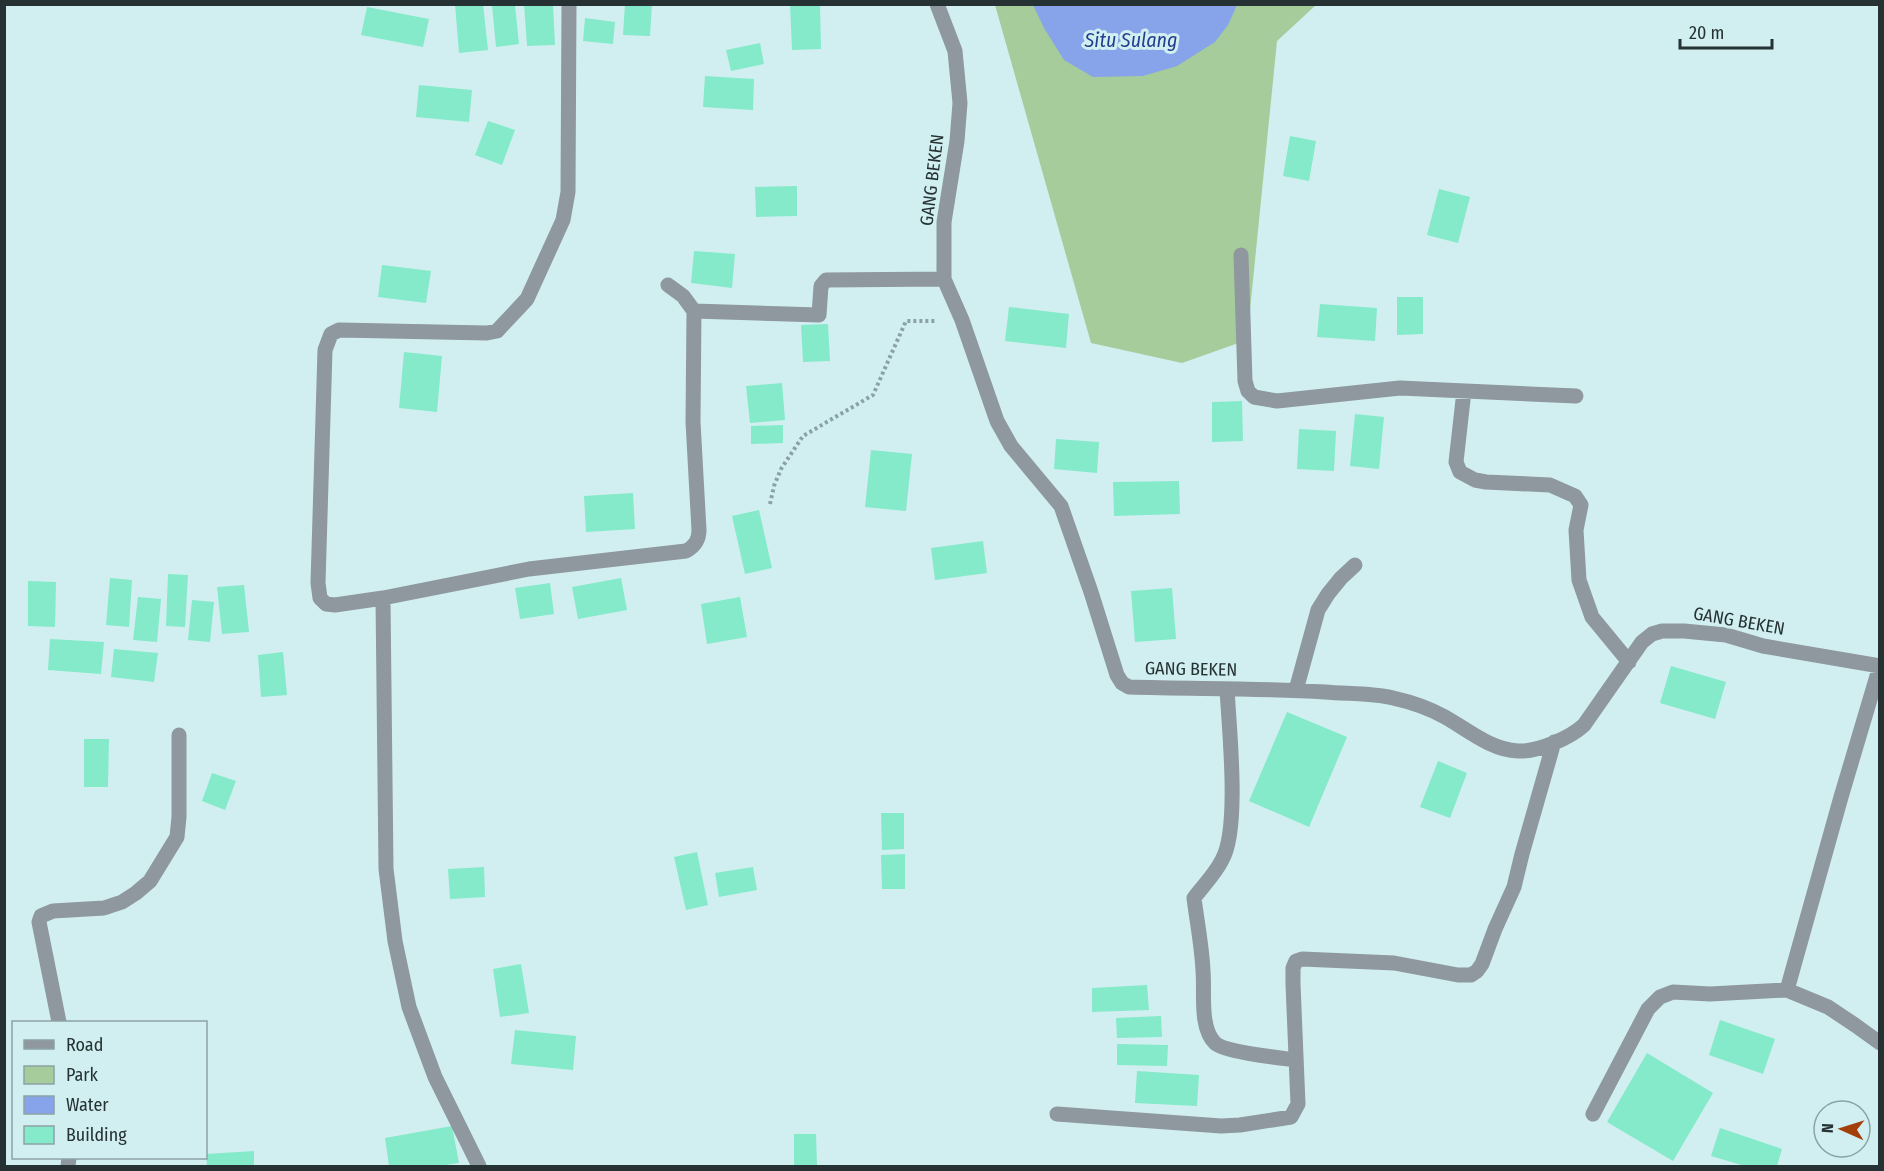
<svg xmlns="http://www.w3.org/2000/svg" width="1884" height="1171" font-family="'Fira Sans Condensed',sans-serif">
<style>
.green{fill:#a6cc9b}
.water{fill:#87a4ea}
.building{fill:#84eac9}
.lines{fill:none;stroke-linecap:round;stroke-linejoin:round}
.path{stroke:#8ba1a3;stroke-width:4;stroke-dasharray:3 3;stroke-linecap:butt}
.street{stroke:#8e989e;stroke-width:15}
.labels{text-anchor:middle;stroke-width:6;stroke-linejoin:round;paint-order:stroke}
.street-label{font-size:18px;fill:#253132;stroke:#d1eff1}
.water-label{font-size:20px;font-style:italic;fill:#243d8e;stroke:#d1eff1}
</style>
<rect width="100%" height="100%" fill="#d1eff1"/>
<path class="green" d="M995,5H1316L1277,41L1247,340L1182,363L1091,343Z"/>
<path class="water" d="M1033,5H1237L1228,25L1215,42L1177,66L1143,76L1093,77L1064,60L1044,28Z"/>
<path class="building" d="M455,4H483L488,50L459,53Z
M524,4H553L555,45L527,46Z
M625,4H652L650,36L623,35Z
M790,4H820L821,49L792,50Z
M492,5H515L519,44L496,47Z
M367,7L429,19L423,47L361,35Z
M585,18L615,22L613,44L583,41Z
M760,43L764,64L731,71L726,50Z
M705,76L754,79L753,110L703,107Z
M419,85L472,90L469,122L416,117Z
M488,121L515,130L502,165L475,155Z
M1290,136L1316,141L1309,181L1283,176Z
M797,186V216L756,217L755,187Z
M1439,189L1470,197L1458,243L1427,235Z
M694,251L735,254L732,288L691,283Z
M382,265L431,271L426,303L378,297Z
M1397,297H1423V334L1397,335Z
M1320,304L1377,308L1375,341L1317,337Z
M1009,307L1069,314L1066,348L1005,341Z
M828,324L830,361L803,362L801,325Z
M404,352L442,356L437,412L399,408Z
M782,383L785,420L750,423L746,386Z
M1242,401L1243,441L1212,442V402Z
M1355,414L1384,417L1379,469L1350,466Z
M783,425V443L751,444V426Z
M1299,429L1336,431L1334,471L1297,469Z
M1056,439L1099,442L1097,473L1054,469Z
M871,450L912,454L906,511L865,507Z
M1179,481L1180,514L1114,516L1113,482Z
M633,493L635,529L586,532L584,496Z
M759,510L772,568L745,574L732,516Z
M983,541L987,573L935,580L931,548Z
M168,574L188,575L185,627L166,626Z
M110,578L132,580L129,627L106,625Z
M621,578L627,610L578,619L572,587Z
M28,581L56,582L55,627L28,626Z
M550,583L554,614L520,619L515,588Z
M244,585L249,632L222,634L217,587Z
M1172,588L1176,639L1135,642L1131,591Z
M138,597L161,599L157,642L133,640Z
M740,597L747,637L707,644L701,604Z
M192,600L214,602L210,642L188,640Z
M50,639L104,642L101,674L48,670Z
M114,649L158,653L154,682L111,677Z
M283,652L287,695L261,697L258,655Z
M1671,666L1726,682L1715,719L1660,703Z
M1287,712L1347,737L1309,827L1249,801Z
M84,739H109L108,787H84Z
M1438,761L1467,773L1450,818L1420,807Z
M212,773L236,781L225,810L202,801Z
M881,813H904V849L882,850Z
M697,852L708,905L686,910L674,857Z
M905,854V889H882L881,855Z
M484,867L485,897L450,899L448,869Z
M753,867L757,890L719,897L715,873Z
M521,964L529,1013L500,1017L493,969Z
M1147,985L1149,1010L1092,1012V988Z
M1161,1016L1162,1037L1117,1038L1116,1018Z
M1720,1020L1775,1039L1763,1074L1709,1055Z
M515,1030L576,1036L573,1070L511,1064Z
M1117,1044L1168,1045L1167,1066L1117,1065Z
M1647,1053L1713,1093L1673,1161L1607,1122Z
M1137,1071L1199,1075L1197,1106L1135,1103Z
M452,1126L459,1163L439,1166H389L385,1138Z
M1720,1128L1782,1149L1777,1166H1745L1711,1156Z
M794,1134H816L817,1166H794Z
M254,1151V1166H207L206,1154Z"/>
<g class="lines">
<path class="path" d="M770,504L774,486L781,469L803,436L873,395L906,321H937"/>
<path class="street" d="M937,4L955,51L960,103L957,141L944,222V279L962,320L997,421L1011,446L1061,506L1091,592L1117,675L1122,683L1129,687C1195,689 1260,688 1325,692C1347,694 1372,693 1393,698C1411,702 1429,708 1445,717C1468,730 1491,750 1518,751C1538,752 1570,738 1584,725L1642,642L1652,634L1662,631H1684L1726,635L1763,646L1880,666L1841,797L1787,990
M1241,255L1245,381L1248,391L1254,397L1277,401L1400,388L1576,396
M668,285L683,296L694,311L819,315L821,286L826,280L944,279
M1464,391L1456,462L1460,472L1475,480L1486,482L1550,485L1575,496L1581,505L1576,530L1579,580L1592,617L1629,662
M383,598L335,605L326,604L320,598L318,583L325,350L331,334L339,330L487,333L497,331L527,299L563,220L568,192L569,4
M1227,689C1229,728 1240,829 1222,860C1215,874 1203,886 1194,898C1197,922 1202,947 1203,971C1205,992 1199,1027 1215,1043C1224,1052 1281,1058 1296,1060
M1296,690L1318,610L1328,594L1341,578L1355,565
M59,1022L39,922L41,916L53,911L104,908L122,902L136,893L150,881L177,837L179,817V735
M1057,1114L1221,1126L1240,1125L1291,1117L1298,1104L1293,984V968L1296,961L1302,959L1394,963L1458,975H1471L1477,971L1482,964L1495,929L1514,887L1522,854L1554,742
M1593,1114L1648,1009L1660,997L1673,992L1710,994L1787,990L1828,1007L1855,1025L1880,1043
M68,1166L69,1158
M479,1166L435,1077L409,1007L395,941L386,869L383,598L529,569L686,551C695,546 699,540 699,530L693,422L694,311"/>
</g>
<g class="labels">
<g class="street-label">
<text transform="translate(932 180) rotate(-83)" y="6">GANG BEKEN</text>
<text transform="translate(1739 621) rotate(10)" y="6">GANG BEKEN</text>
<text transform="translate(1191 669) rotate(1)" y="6">GANG BEKEN</text>
</g>
<g class="water-label">
<text x="1131" y="47">Situ Sulang</text>
</g>
</g>
<rect width="1884" height="1171" fill="none" stroke="#253132" stroke-width="12"/>
<rect x="12" y="1021" width="195" height="138" fill="#d1eff1" stroke="#8ca3a5" stroke-width="1.5"/>
<rect x="24" y="1040" width="30" height="9" fill="#8e989e" stroke="#8ca3a5" stroke-width="1.5"/>
<text x="66" y="1051" font-size="18" fill="#253132">Road</text>
<rect x="24" y="1066" width="30" height="18" fill="#a6cc9b" stroke="#8ca3a5" stroke-width="1.5"/>
<text x="66" y="1081" font-size="18" fill="#253132">Park</text>
<rect x="24" y="1096" width="30" height="18" fill="#87a4ea" stroke="#8ca3a5" stroke-width="1.5"/>
<text x="66" y="1111" font-size="18" fill="#253132">Water</text>
<rect x="24" y="1126" width="30" height="18" fill="#84eac9" stroke="#8ca3a5" stroke-width="1.5"/>
<text x="66" y="1141" font-size="18" fill="#253132">Building</text>
<g transform="translate(1842 1129) rotate(273)"><circle r="28" fill="#d1eff1" stroke="#8ca3a5" stroke-width="1.5"/>
<path d="M0-4.5L10 22L0 15L-10 22Z" fill="#a3400a"/>
<text y="-9" font-size="16" font-weight="bold" text-anchor="middle" fill="#253132">N</text>
</g>
<path d="M1680 39v9h92v-9" fill="none" stroke="#253132" stroke-width="3"/>
<text x="1689" y="39" font-size="18" fill="#253132" stroke="#d1eff1" stroke-width="4.5" paint-order="stroke">20 m</text>
</svg>
